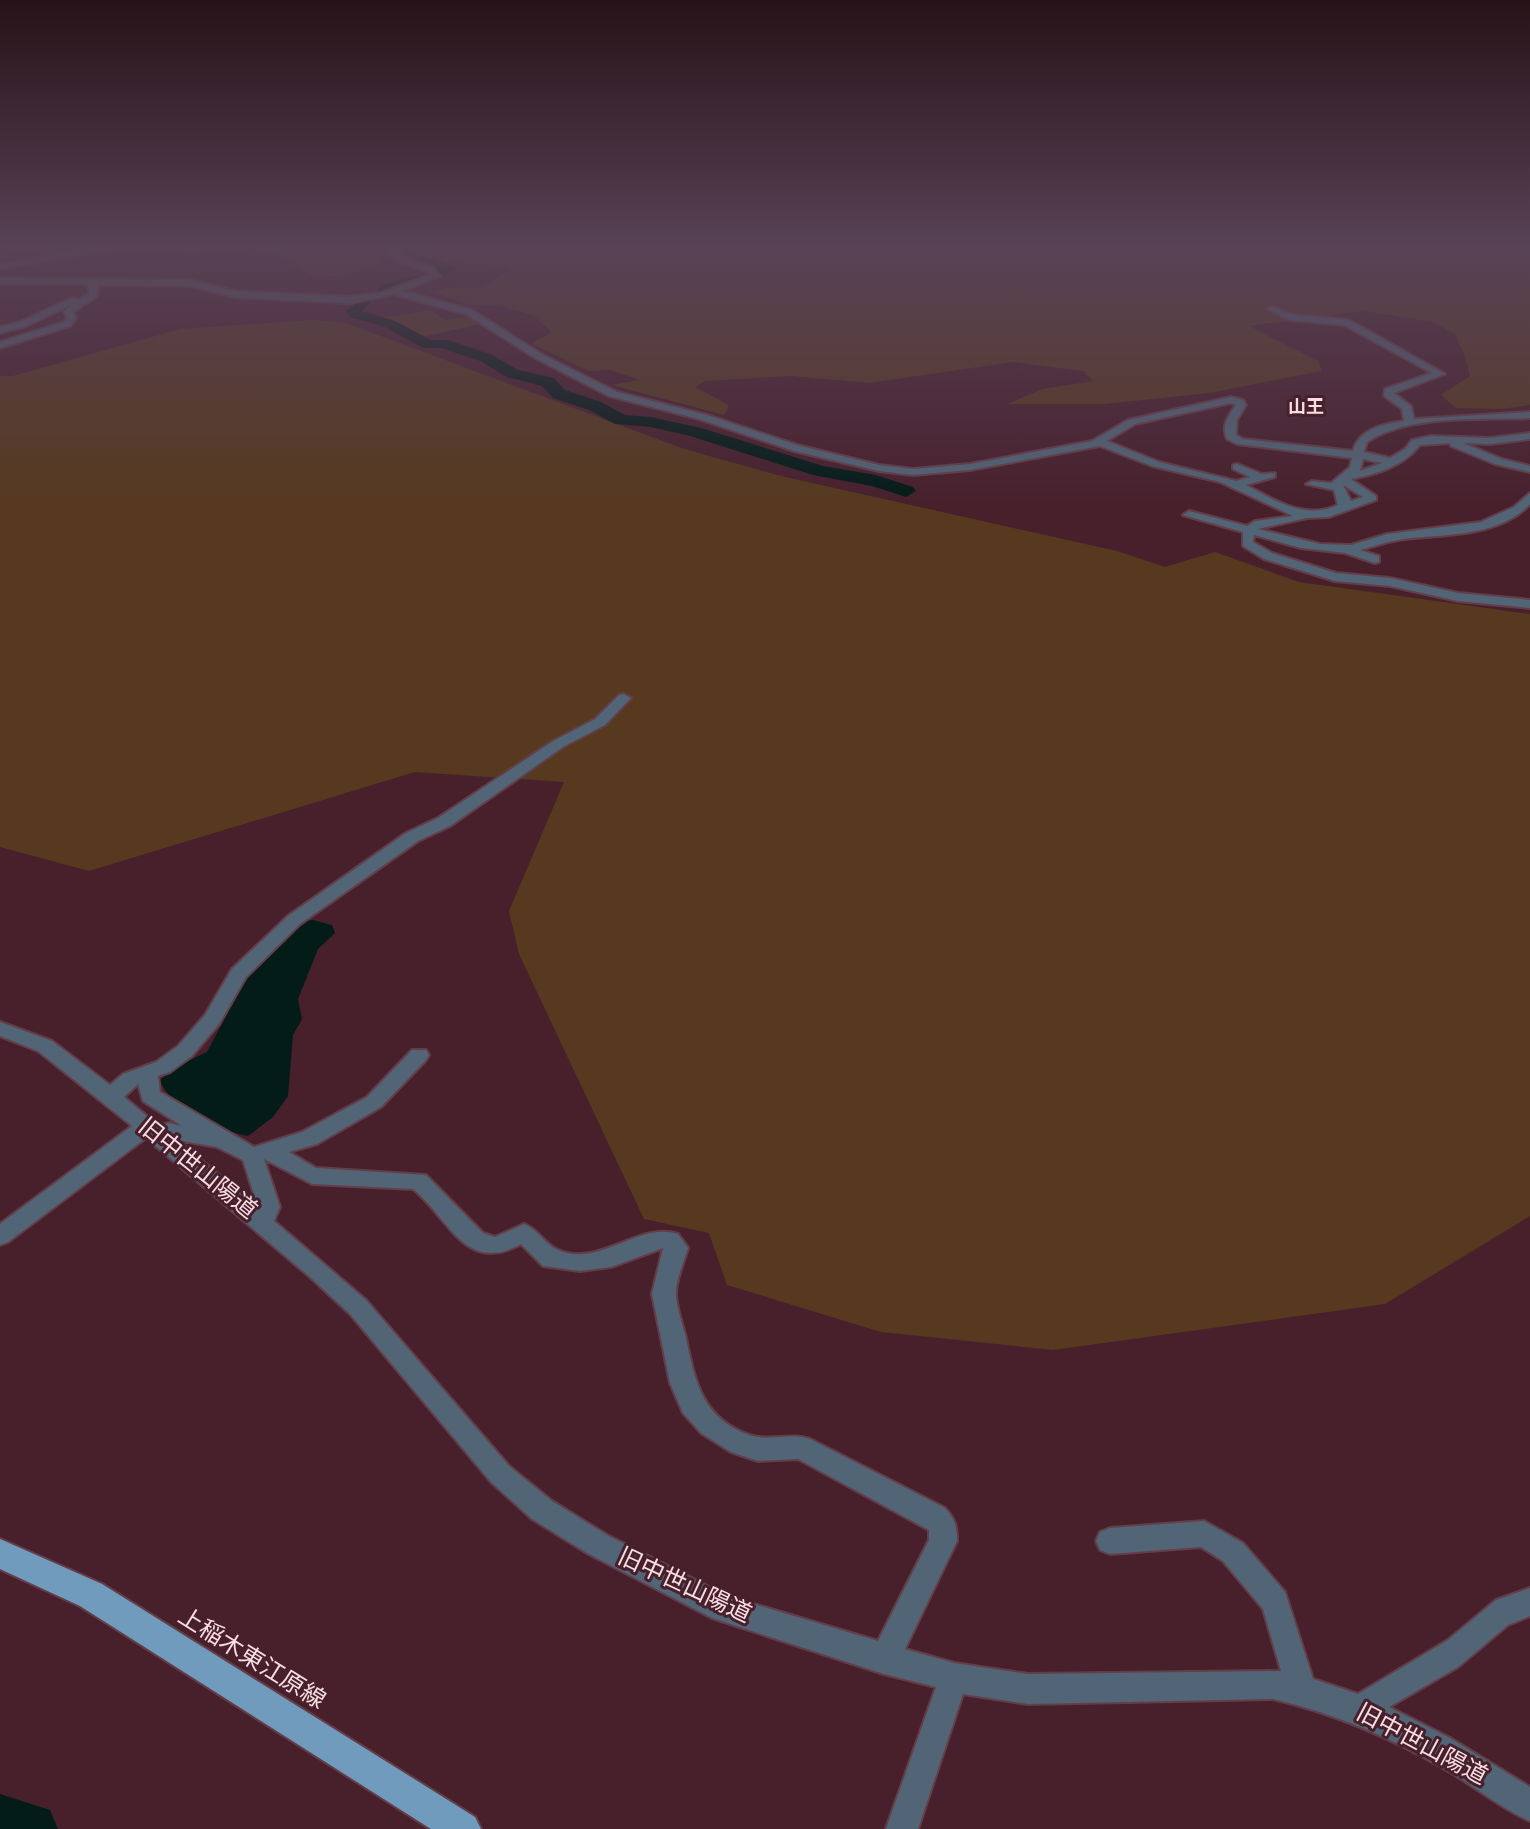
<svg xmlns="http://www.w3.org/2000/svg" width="1530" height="1829" font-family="'Archivo Narrow','Noto Sans JP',sans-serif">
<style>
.green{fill:#56391f}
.water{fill:#031c18}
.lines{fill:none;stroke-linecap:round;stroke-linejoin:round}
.stream{stroke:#031c18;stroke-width:2}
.river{fill:#031c18;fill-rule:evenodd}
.minor-casing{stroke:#633e49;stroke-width:4}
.major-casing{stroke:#633e49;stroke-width:4}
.minor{fill:#516576;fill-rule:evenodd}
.major{fill:#709bbd;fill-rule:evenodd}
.labels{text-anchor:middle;stroke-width:6;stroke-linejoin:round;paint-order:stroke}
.far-neighbourhood-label{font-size:18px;font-weight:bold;fill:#f8dde3;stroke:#47202c}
.near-street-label{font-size:24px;fill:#f8dde3;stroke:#47202c}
</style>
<rect width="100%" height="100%" fill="#47202c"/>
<path class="green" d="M183,249H374L379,253L378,263C357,273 322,284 301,270C288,262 281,252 264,250C238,246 209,250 183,249Z
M385,249H1530V405L1501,409L1456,408L1441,395L1470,376L1465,356L1455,334L1432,322L1364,311L1249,326L1318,361L1322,371L1209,393L1105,404H1007L1043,389L1093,381L1083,371L1013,362L869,383L792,376L705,381L695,387L729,405L724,415L612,385L639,380L611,370L589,371L532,344L552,332L533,315L500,306L471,305L431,292L448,288L484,287L510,268C486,260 472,267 448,261L457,269L424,273L391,259Z
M430,310L445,320L469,317L481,324L421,337L398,323L381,318Z
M313,320L346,323L684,449L781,476L1117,551L1165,567L1215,552L1299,582L1530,614V1216L1385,1304L1053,1350L881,1332L727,1285L709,1233L644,1219L519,954L509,911L564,782L415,772L89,871L0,847V376H13L180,329Z"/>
<path class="water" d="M313,920L332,925L335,933L318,949L298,999L302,1019L293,1035L288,1096L273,1117L248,1136C222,1132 169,1108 160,1080L180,1065L207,1052L247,977L301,921Z"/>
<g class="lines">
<path class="stream" d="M0,249H5"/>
<path class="river" d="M397,249H410L415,254L457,267C441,281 413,284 391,291L388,296H378L376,293L381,285L432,272L437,268L405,260Z
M364,298L371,302L362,311L395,321L431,340H448L492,355L518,370L554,378L565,390L601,402L625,415L651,417L701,428L823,466L876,475L913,487L916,491L906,497L872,486L813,475L690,436L651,427L615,424L589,410L553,398L542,386L507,377L480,361L441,348H423L385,327L350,317L346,311Z
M0,1794L50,1810L58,1829H0Z"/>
<g class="minor-casing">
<path id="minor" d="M93,249H109L0,269V265Z
M389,249H397L402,257L432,267L440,276L402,291L472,310L543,355L617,392L707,415L797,445L879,465L913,469L970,464L1092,441L1128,420L1231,397L1243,400L1246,405L1237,420L1236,435L1243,439L1353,451C1359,429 1383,424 1404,421L1402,409L1384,396L1385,389L1432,373L1344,325L1289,320L1267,309L1271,306L1291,314L1349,320L1445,374L1394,393L1411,406L1414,419L1530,412V418C1481,420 1408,414 1367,442L1364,452L1390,458L1405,449L1412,440L1431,436L1490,438L1530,433V439L1490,444L1463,443L1502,459L1530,466V472L1495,464L1451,446L1450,443L1420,445C1402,467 1377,474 1351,479L1376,496V500L1329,517L1307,518L1258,529L1320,544L1351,545L1387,534L1481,522L1514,507L1530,493V504C1500,537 1445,534 1404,539C1389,541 1375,546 1360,550L1379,556V562L1375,563L1345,553L1301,548L1254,535L1253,542L1272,553L1336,573L1390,578L1458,593L1530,600V608L1458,601L1390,586L1335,581L1264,559L1243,546V532L1183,515L1189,511L1247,526L1255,521L1293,516L1220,482L1152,466L1100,446L970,470L913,475L879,471L794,451L699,419L609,396L537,359L466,314L394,294L349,303L235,297L191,286L98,285L97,296L73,312L76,318L70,326L0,348V342L64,322L67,318L64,311L71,305L26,326L0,333V327L20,322L72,298L79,300L89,293L88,284H0V278L191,280L235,291L349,297L381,293L430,275L426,271L396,261ZM1231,403L1236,405C1228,416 1221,426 1227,439L1237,444L1352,458L1350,467L1331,483L1312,481L1306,484L1334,490L1338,505C1305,520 1276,501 1246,485L1275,477V473L1262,474L1237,464L1233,465V469L1250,477L1236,481L1159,462L1107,441L1135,424ZM1363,459L1382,463L1360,471ZM1343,485L1363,497L1351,501Z
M624,694L631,698L605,725L563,747L450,826L418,841L300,924L246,977L219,1024L192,1056L170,1072L158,1076L160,1092L254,1147L302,1132L367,1097L412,1050H426L429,1055L426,1060L381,1107L317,1144L289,1152L316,1168L426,1175L483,1233L495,1237L524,1224C538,1229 545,1245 558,1250C600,1268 639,1221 678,1234L688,1248C684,1262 675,1281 676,1296C677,1310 683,1325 686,1338C695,1382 702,1418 749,1435C769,1442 791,1432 810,1439L945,1508C955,1519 957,1526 957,1541L905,1649L954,1663L1028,1674L1281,1671L1263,1609L1223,1561L1201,1547L1110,1554L1100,1550L1096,1541L1100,1532L1110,1528L1204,1521L1243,1543L1285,1592L1313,1679L1358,1694L1448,1640L1496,1600L1530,1588V1616L1508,1625L1458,1667L1389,1707L1450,1738L1530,1787V1821C1502,1809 1477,1788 1450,1772C1394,1739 1337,1714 1273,1699L1028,1704L963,1694L918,1829H886L936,1687L884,1674L712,1618L587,1553L532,1519L491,1482L350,1314L310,1277L146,1138L8,1242L0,1245V1224L132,1126L38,1051L0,1036V1022L52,1041L110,1085L123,1074L156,1062L178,1046L205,1015L232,969L288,916L406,833L438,818L553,741L595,719L619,695ZM138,1084L143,1101L182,1126L169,1123L159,1126L124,1097ZM177,1140L217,1147L243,1160L258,1207ZM264,1159L312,1184L413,1189C449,1218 465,1275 521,1244L543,1266L580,1271L611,1267L663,1248L652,1294L670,1383L683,1413L701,1433L731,1452L758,1461L798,1459L929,1530V1540L878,1641L727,1596L607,1535L552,1501L509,1466L366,1300L274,1221L280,1207Z"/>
</g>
<g class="major-casing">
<path id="major" d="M0,1539L102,1584L475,1817L481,1829H431L80,1606L0,1569Z"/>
</g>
<use href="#minor" class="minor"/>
<use href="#major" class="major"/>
</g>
<linearGradient id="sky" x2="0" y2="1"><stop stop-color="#271218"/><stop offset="0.49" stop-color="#584256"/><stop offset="1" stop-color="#584256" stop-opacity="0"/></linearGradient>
<rect width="1530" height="505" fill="url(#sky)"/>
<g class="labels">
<g class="far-neighbourhood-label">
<text x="1306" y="413">山王</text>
</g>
<g class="near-street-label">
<text transform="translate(198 1168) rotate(39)" y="8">旧中世山陽道</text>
<text transform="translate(685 1585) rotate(25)" y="8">旧中世山陽道</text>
<text transform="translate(252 1658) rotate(32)" y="8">上稲木東江原線</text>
<text transform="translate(1422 1744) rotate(28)" y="8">旧中世山陽道</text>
</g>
</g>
</svg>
